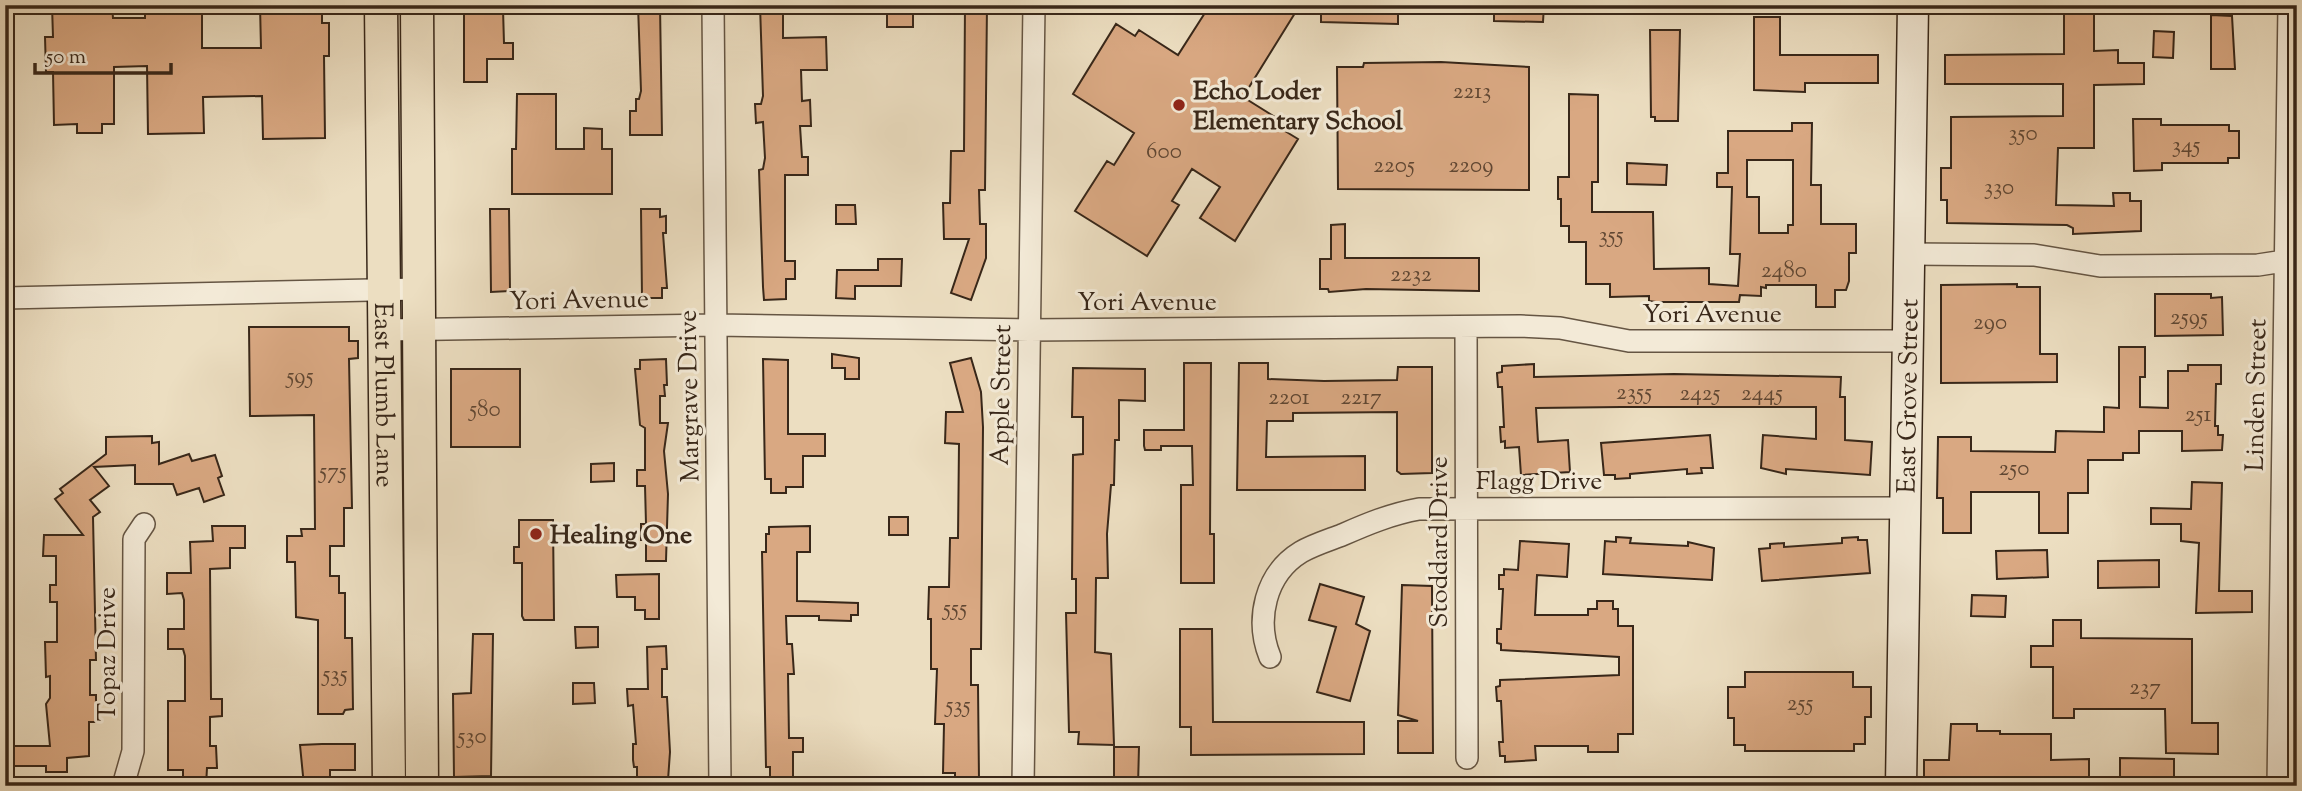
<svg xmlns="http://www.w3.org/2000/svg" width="2302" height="791" font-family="'Sorts Mill Goudy',serif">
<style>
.building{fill:#d9a882;stroke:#382719;stroke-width:2;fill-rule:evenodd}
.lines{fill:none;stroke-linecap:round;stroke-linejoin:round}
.street-casing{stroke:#655543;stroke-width:24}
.secondary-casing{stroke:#382719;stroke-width:33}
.primary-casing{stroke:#382719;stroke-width:35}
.street{stroke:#f3ead7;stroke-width:21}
.secondary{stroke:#f3ead7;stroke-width:30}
.primary{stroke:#ecdec1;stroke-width:32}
.poi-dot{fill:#8f2418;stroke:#f3ead7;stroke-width:2.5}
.labels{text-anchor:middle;stroke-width:6;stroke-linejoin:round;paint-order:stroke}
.number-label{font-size:23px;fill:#604733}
.poi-label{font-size:26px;font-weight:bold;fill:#382719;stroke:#f3ead7;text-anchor:start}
.street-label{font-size:26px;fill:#382719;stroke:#f3ead7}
</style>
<rect width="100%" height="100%" fill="#ecdec1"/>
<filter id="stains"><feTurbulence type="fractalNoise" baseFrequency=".00286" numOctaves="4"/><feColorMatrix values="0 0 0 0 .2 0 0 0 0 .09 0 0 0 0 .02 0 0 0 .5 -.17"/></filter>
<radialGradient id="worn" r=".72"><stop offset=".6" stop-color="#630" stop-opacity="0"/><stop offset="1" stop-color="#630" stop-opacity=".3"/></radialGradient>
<path class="building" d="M52,5H112L113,18H145V5H202V48H261L260,5H322V23H329V56H324L325,138L263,139L262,96L203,97L204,133L148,134L147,66L114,67V124H102V133H77V124L54,125L53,72H46L45,37H53Z
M464,5L503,9L504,43H513V59H487V82H464Z
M638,5H660L662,135H630V111H636V99H639L641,91Z
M760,5H783V38L826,37L827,70H801L802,101L810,100L811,126H800L802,157H808V175H785V261H795V279H786V299L764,300L763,287L759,170L763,169L765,158L763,122L756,123L755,104H761L763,96Z
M887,5H913V27H887Z
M965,5H987L985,190H979L980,224H986V258L971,300L951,293L969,239H944L943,203H950L951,151H964Z
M1210,5H1300L1243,97L1283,122L1280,128L1298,139L1235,241L1200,218L1220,187L1192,169L1172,201L1179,205L1147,256L1075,211L1107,161L1114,165L1134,133L1073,94L1116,24L1135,36L1139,30L1178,55Z
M1321,5H1398V24L1321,22Z
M1494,5H1544L1543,22L1494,21Z
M2064,5H2094V51L2118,50V63H2144V84L2094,85V148H2058L2056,205L2114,206L2113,193H2130V201H2141V231L2073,234V228L2067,225L1947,223V200H1941V168H1951V117L2063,116V84H1945V55L2064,54Z
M2211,15L2232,16L2235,69H2211Z
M1754,17H1780V55H1878V83H1805V92L1754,90Z
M1650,30H1680L1678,121H1655V117H1651Z
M2154,31L2174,32L2173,58L2153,57Z
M1441,62L1529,67V190L1338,189L1337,67H1363L1364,63Z
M517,94H556V149H584V128L602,129V149H612V194H512V149H516Z
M1569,94L1598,95V182H1592V212H1653L1654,269L1709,268V284L1738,286L1740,254H1730L1732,187H1717V173H1728V131H1792V123H1812L1811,185H1821V224H1856V253H1849V281L1846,290H1835V307H1816V285H1766V288L1761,287V296L1740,295L1739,302H1656L1649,301V296L1610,297V284H1586V242H1569V226H1561V199H1558V177H1569ZM1747,160H1793V225H1788V233H1759V197H1747Z
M2133,119H2161V125H2229V131H2239V158H2228V163H2162V170L2134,171Z
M1627,163L1667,165L1666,185L1627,184Z
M836,205H855L856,224H836Z
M490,209H509L510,291L491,292Z
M641,209H660V217L666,216V233H663L667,288H662V298H642Z
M1345,224V258H1479V291L1366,289L1329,292L1328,289H1320V259H1331V225Z
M878,259H902L901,286H855V299L836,298L837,270H878Z
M2017,284V287H2040V354H2057V382L1941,383V285Z
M2155,294H2211V298L2222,297L2223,335L2155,336Z
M249,327H349V341H358V358L349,359L352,508H344V546H330V576H339V593H345V638H352L353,709L345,710L343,714H318V620L296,617L295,562H287V536H302L301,529H315L314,415L250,416Z
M2119,347H2145V377H2140V407L2168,408V371H2188V365H2221V384H2216L2215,426H2218V435H2223L2222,450L2182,451V431H2139V453H2123V460H2088V493H2068V533H2039V492H1971V533H1943V498H1937L1938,437H1971V451L2055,452L2056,431L2104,432V407L2119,408Z
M832,354L859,358V379H845V368H832Z
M971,358L981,392L983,427L981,649H971V685H978L979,780H955V773H943L944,724H935L937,669H931V619H928L929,587H949L950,538H958L959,444L945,443L946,412H963L950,363Z
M666,359L667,385H664L665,396H660V423H668L664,451L668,494L666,561H646V540H641V524H646L645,486H637V470H645V428L640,425L635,369H640V360Z
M763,359L788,360V434H825V456H803V487H786V493H771V479H765Z
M1184,363H1211L1210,534H1214V583H1181V485H1193L1192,446H1161V450H1145L1144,446V430H1184Z
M1239,363H1268V379L1324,381L1397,380L1398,367H1432V473L1401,474L1397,471V412L1293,413V421H1267L1266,457L1365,456V490H1237Z
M1534,364V377L1674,374L1841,377L1840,397H1845V440L1872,442L1870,475L1786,469V474L1761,468L1763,435L1816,439V407H1621L1536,408L1538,442L1568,440L1570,472L1521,475L1519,447L1505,448V441L1501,442L1500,427H1504L1502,387H1498L1497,373L1502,372V366Z
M1073,368L1145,369V401L1119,400V440H1115L1114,485H1111L1107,534L1108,578H1096L1095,652L1111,654L1114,745L1078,744L1079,732H1069L1066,613H1076V579H1072L1073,455L1083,454V417H1072Z
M451,369H520V447H451Z
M1710,435L1713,468H1701L1702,473L1687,474V469L1630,474V478L1615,479V475H1604L1601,443Z
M152,436V443L159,442V464L189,454L192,461L215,455L222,476L218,478L224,495L204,502L199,488L177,495L173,484H135V465L94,467L109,486L90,500L100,512L93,517L96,660H90V695H96V722H89V756L67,758V772H46V766H5V748L14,749V746H50L46,704L50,698V676L46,677L45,642H57V602H50V585H56V556H43L44,535H83L55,499L63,493L60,489L106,454V437Z
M614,463V481L591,482V464Z
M2192,482L2222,483L2219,591H2252V612L2196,613L2199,543L2181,541V524H2151V508L2191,509Z
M889,517H908V535H889Z
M519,520H553L554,620H524L522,616V563H514V547H519Z
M212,526H245V548H230V568L210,569L211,699H222V716L210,717V746H216L217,768H207L206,786H183V770H168V701H185V656L183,649H168V629H184V600L182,593L167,594V573H191L190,542L213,541Z
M810,526V552H797V601L858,603V615H851V621L819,620V616H786L787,644H792L794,674H788L789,738H803V752H793V784H770V767H766L762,552H766V534H769V527Z
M1616,537L1631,538L1630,543L1688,546V542L1714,548L1712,580L1603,574L1605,541L1616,542Z
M1858,537V540H1867L1870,573L1762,581L1759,549L1770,548V544L1784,543V547L1842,543V538Z
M1520,541L1569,544L1567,577L1537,575L1535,615H1588V609H1597V601H1613V609H1618V626H1633V734H1618V752H1588V746H1535L1536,760L1505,762V756H1500L1499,742H1503L1501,701H1497L1496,687L1500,686V680L1619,675V657L1501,650V644L1497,643V629H1501L1503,589H1499V575H1504V569L1518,570Z
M2047,550L2048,577L1997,579L1996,551Z
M2159,560V587L2098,588V561Z
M659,574V619H645V610H635V597H617L616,575Z
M1320,584L1364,597L1356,624L1370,631L1350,701L1317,692L1336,627L1309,620Z
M1402,585L1432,586L1433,753H1398V721H1418L1398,715Z
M1972,595L2006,596L2005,617L1971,616Z
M2053,620H2081V638L2192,639V723H2218V754L2166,753L2165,709H2074V718H2053V667H2031V646H2053Z
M575,627H598V647L576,648Z
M1180,629H1212L1213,722H1364V754L1191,755V727H1180Z
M473,634H493L491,776L454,777L453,694L471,693Z
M666,646L667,669H662V697H667L670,752L668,780H637V767H634L633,760V744H636L633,705L628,706L627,689H648L647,647Z
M1745,672H1853V687H1871V717H1865V744H1854V751H1745V745H1734V718H1728V687H1745Z
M573,683H594L595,703L573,704Z
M1951,724H1977V731H2000V734H2051V760L2089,759V786H1924V760H1949Z
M322,744H355V770H330V786H304L300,745Z
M1114,747H1139L1138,786H1114Z
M2120,758L2174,759V786H2120Z"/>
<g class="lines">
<g class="street-casing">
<path id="street" d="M713,5L720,786
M1908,254L2034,255L2100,266L2258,265L2297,259
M5,298L418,289
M1466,327L1467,758
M384,330L716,325L1029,330L1520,326L1560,328L1629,341H1908
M1270,657C1255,620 1265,574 1301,552C1313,545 1329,540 1342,535C1367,524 1391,514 1419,509L1905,508
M123,786L133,751L134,539L144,524
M1023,786L1034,5
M2278,786L2289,5"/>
</g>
<g class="secondary-casing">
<g id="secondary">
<path id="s1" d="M1901,786L1913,5"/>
</g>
</g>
<g class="primary-casing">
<g id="primary">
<path id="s2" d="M381,5L389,786"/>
<path d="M417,5L422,786"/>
</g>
</g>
<use href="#street" class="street"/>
<use href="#secondary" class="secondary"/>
<use href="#primary" class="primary"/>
</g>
<g class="poi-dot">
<circle cx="1179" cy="105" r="7"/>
<circle cx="536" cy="534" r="7"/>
</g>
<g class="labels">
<g class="number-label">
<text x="1472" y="98">2213</text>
<text x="2023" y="140">350</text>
<text x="2186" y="152">345</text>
<text x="1164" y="158">600</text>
<text x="1394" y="172">2205</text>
<text x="1471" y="172">2209</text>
<text x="1999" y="194">330</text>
<text x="1611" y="242">355</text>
<text x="1784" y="277">2480</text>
<text x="1411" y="281">2232</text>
<text x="2189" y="324">2595</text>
<text x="1990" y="329">290</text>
<text x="300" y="383">595</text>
<text x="1634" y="399">2355</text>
<text x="1700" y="400">2425</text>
<text x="1762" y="400">2445</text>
<text x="1289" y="404">2201</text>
<text x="1361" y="404">2217</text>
<text x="485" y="416">580</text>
<text x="2198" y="421">251</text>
<text x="2014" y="475">250</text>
<text x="333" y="478">575</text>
<text x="955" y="615">555</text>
<text x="335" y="681">535</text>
<text x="2145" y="694">237</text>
<text x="1800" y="710">255</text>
<text x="958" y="712">535</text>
<text x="472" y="743">530</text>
</g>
<g class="poi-label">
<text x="1193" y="99">Echo Loder<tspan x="1193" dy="30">Elementary School</tspan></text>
<text x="550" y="543">Healing One</text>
</g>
<g class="street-label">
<text transform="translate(579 299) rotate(-1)" y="9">Yori Avenue</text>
<text x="1147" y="310">Yori Avenue</text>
<text x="1712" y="322">Yori Avenue</text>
<text dy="9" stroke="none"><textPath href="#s2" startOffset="390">East Plumb Lane</textPath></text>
<text transform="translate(1000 395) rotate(-89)" y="9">Apple Street</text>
<text dy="9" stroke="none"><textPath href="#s1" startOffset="390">East Grove Street</textPath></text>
<text transform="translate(2255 395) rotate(-89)" y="9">Linden Street</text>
<text transform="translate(688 396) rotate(-91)" y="9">Margrave Drive</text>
<text x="1539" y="489">Flagg Drive</text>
<text transform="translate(1438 542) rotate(-90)" y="9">Stoddard Drive</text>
<text transform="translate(106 654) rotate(-90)" y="9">Topaz Drive</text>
</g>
</g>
<rect width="2302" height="791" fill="none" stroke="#ecdec1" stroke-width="28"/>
<rect x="7" y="7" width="2288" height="777" fill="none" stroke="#382719" stroke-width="3.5"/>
<rect x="14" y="14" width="2274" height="763" fill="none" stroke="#382719" stroke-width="2"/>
<path d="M35 63v10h136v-10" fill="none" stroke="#382719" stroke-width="3.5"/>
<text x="46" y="63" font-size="21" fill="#382719" stroke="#f3ead7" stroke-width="5" paint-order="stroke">50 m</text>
<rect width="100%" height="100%" filter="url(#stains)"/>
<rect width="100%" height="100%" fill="url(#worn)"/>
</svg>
